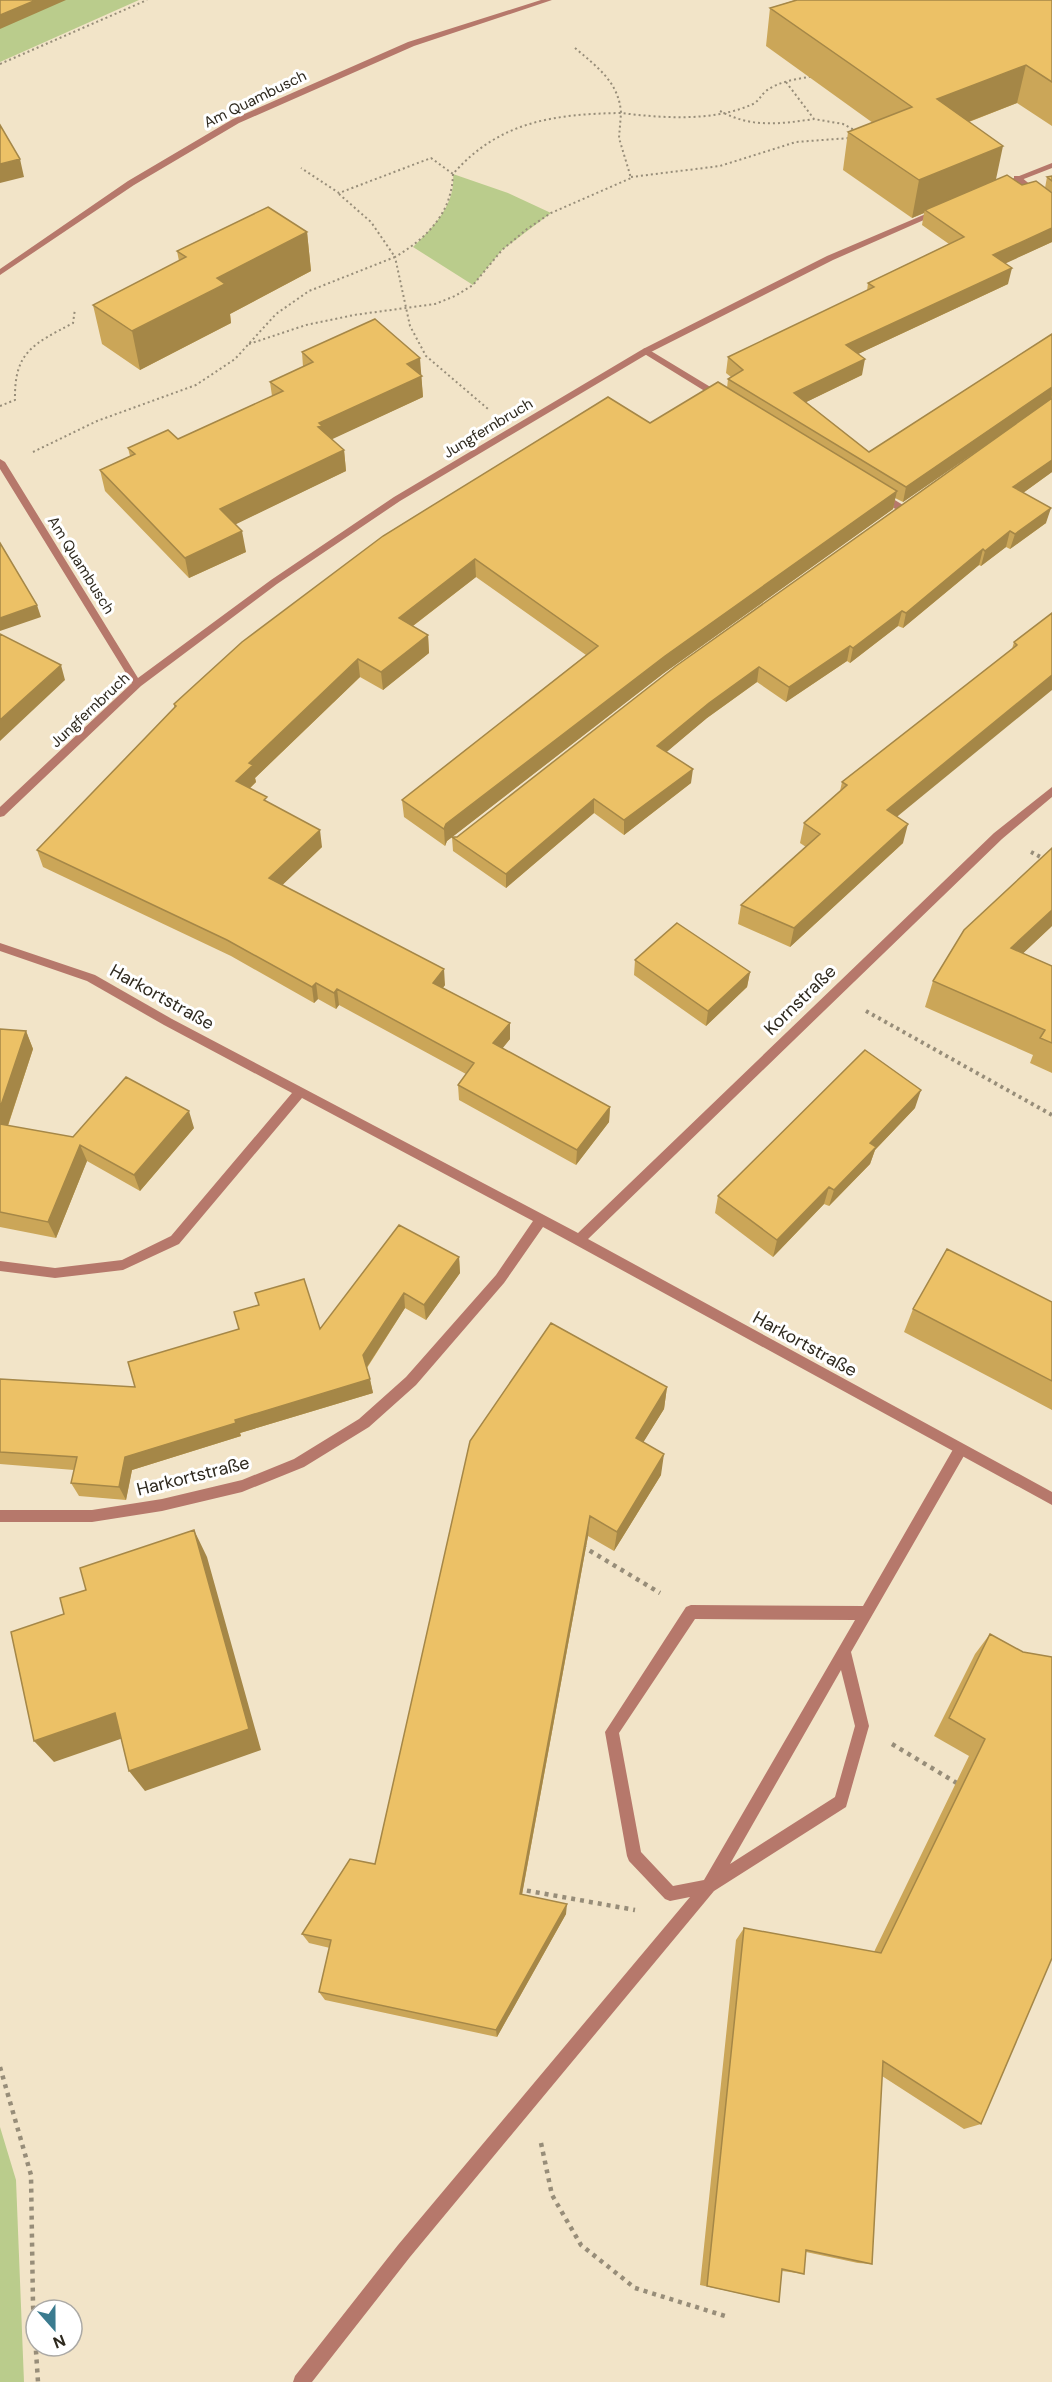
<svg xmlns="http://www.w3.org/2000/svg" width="1052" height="2382" font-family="'DM Sans',sans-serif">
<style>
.green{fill:#bacc8c}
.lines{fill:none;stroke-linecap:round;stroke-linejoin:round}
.path-far2{stroke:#978d79;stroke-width:2;stroke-dasharray:2 3;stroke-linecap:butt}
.path-far1{stroke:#978d79;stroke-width:4;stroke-dasharray:3 4;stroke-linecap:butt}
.path{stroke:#978d79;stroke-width:4.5;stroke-dasharray:4 5;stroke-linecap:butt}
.service{fill:#b6786b;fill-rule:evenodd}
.minor{fill:#b6786b;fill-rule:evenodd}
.wall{fill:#cba658}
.shaded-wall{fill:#a58747}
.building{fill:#ecc166;stroke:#a58747;stroke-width:1.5}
.labels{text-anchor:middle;stroke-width:6;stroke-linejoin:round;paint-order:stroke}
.far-street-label{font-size:15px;fill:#2e291e;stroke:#fff}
.street-label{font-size:18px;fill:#2e291e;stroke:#fff}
</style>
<rect width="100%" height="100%" fill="#f2e4c8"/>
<path class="green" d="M0,0H139L0,62Z
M453,174L508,193L551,213L502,250L473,285L413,247C433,227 456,205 453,174Z
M0,2127L16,2180L24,2382H0Z"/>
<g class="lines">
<path class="path-far2" d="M575,48C597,67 619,82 621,113C662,118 714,122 753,104C759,101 761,95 766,91C779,81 798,79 814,76
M0,64L147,0
M786,82L814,119L843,124L858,132
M720,111C751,128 780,124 814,119
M453,174C452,213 427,238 395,257L410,326L426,356L488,409
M631,177L720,166L796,142L850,138
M249,344L306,325L354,315L435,304L455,296L473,285L502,250L527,229L551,213L631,178L619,138L621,113C555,114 499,121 453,174L431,158L339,193L301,168
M0,406L15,400C14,351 34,344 73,323L75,309
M33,452L97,421L196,385L235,359L276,314L309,291L395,257L371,222L339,194"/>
<path class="path-far1" d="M1031,852L1052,863
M866,1011L1052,1115"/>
<path class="path" d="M582,1546L660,1593
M892,1744L960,1785
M518,1889L635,1910
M0,2067L31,2175L33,2305L38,2382
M541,2143L552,2195L581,2245L635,2288L725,2316"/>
<path class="service" d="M1014,176H1020L1052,203V209L1014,180Z
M646,348L722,394L723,396L722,398H716L643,353V349Z
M880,491L903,505L913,499L918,502C901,519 893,507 877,496L875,494Z
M960,1444L965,1446L967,1450L965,1454L851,1652L869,1726L846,1807L714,1891L410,2257L312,2382H293L295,2376L398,2245L690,1897L670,1901L665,1899L629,1861L627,1856L605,1732L686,1607L691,1605L863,1606L955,1446ZM695,1619L855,1620L704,1880L673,1886L641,1852L619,1733ZM841,1670L855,1726L835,1797L730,1864Z"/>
<path class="minor" d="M541,0H552L414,46L239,123L134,185L0,275V269L128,181L233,119L408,42Z
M1052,163V168L1001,188L994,186Z
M935,210L942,212L833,260L649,353L400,501L277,584L141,686L4,816L0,817V807L132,683L0,469V459L5,462L138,678L271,580L394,497L643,349L827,256Z
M1052,787V797L1002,839L588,1239L1052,1492V1505L543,1227L504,1283L416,1385L369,1427L304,1467L242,1492L162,1511L92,1522H0V1510H92L162,1499L242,1480L294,1459L359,1419L406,1377L496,1275L533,1221L302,1098L179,1244L123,1270L55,1278L0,1271V1261L55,1268L122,1260L171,1236L292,1093L164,1025L87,981L0,951V943L95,975L172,1019L578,1233L994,833Z"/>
</g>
<path class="wall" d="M795,0H1052V126L1017,103L969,122L996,180L1022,185L1045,188L1047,177L1052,176V242L1005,263L1008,284L858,354L862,375L806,402L869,452L1052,334V472L1023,493L1046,523L1010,549L1006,547L981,566L979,565L903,628L898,626L850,663L847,661L786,702L757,682L707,718L666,752L691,783L624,835L594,813L506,888L453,851L452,837H457L1003,433L903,502L895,498L893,509L664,673L447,841L445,846L404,817L402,800L586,655L476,577L413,626L428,635L429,653L383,690L360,677L255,778L256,782L250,788L322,847L282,885L445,985L443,988L510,1023V1039L502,1048L610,1107L609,1122L576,1165L459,1100L458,1085L466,1074L339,1005L336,1009L318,999L314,1003L231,956L43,867L37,850L174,708V704L650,423L727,388L728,379L731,377L726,373L728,357L867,291L868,283L949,244L922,225L924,213L912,218L843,170L848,132L873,123L766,46L770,8Z
M307,232L311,271L230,314L231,323L140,370L102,344L93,305L179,261L177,251Z
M302,352L421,375L423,397L331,439L344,450L346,471L235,524L246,552L189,578L105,491L100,470L130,456L128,448L178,439L272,396L270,382L303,367Z
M1052,613L897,817L903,843L790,947L738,924L741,905L806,847L800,843L804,823L840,791L842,782L1012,649L1014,642Z
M1052,926L1023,953L1052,966V1073L1030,1063L1033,1055L925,1007L933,981Z
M635,960L750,972L747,987L706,1026L634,975Z
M0,1029L26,1031L33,1049L8,1126L73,1137L194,1128L140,1191L87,1161L56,1238L0,1227Z
M915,1108L875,1150L870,1164L829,1206L824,1204L773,1257L715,1213L718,1196Z
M459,1257L460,1273L426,1320L405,1308L367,1368L373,1393L240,1433L241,1436L132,1470L126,1500L79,1496L71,1483L74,1470L0,1464V1379L135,1387L320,1329Z
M1052,1302V1410L904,1332L913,1309Z
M667,1387L664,1409L643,1442L661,1475L614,1551L588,1536L522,1895L566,1914L497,2037L325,2000L319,1992L330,1948L309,1943L302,1934L375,1864Z
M990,1634L981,2124L964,2129L882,2076L872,2264L858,2263L806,2252L804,2274L782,2271L779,2302L700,2285L736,1940L744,1928L874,1952L969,1756L934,1736L975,1654Z"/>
<path class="shaded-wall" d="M36,0H66L0,29V15Z
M1026,65L1017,103L929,137L937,99Z
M1003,146L995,184L925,210L924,213L912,218L919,180Z
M20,159L24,177L0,183V164Z
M1052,228V242L989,271L993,255Z
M307,232L311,271L230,314L231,323L140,370L132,331L217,278Z
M1012,268L1008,284L843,361L846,345Z
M420,358L423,397L324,443L318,427L319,423L407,364Z
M865,359L862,375L792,409L794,393Z
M1052,387V396L1051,400L903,502L906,487Z
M344,450L346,471L224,530L220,509Z
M1052,460V472L1009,503L1013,487Z
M897,491L893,509L664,673L447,841L445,846L444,829L446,824L665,656Z
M1051,508L1046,523L1010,549L1015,534Z
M242,531L246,552L189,578L185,558Z
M1010,531L1006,547L981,566L985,551Z
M983,549L979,565L903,628L906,613Z
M475,559L476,577L401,635L399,618Z
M37,605L41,617L0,631V618Z
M902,611L898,626L850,663L853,648Z
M428,635L429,653L383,690L381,672Z
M850,646L847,661L786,702L789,687Z
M358,659L360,677L255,778L256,782L240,798L236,781L249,763Z
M61,665L65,680L0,741V720Z
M759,667L757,682L707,718L656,761L657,746L709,703Z
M1052,675V690L882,829L887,810Z
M693,769L691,783L624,835V820Z
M594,799V813L506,888V874Z
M908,824L903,843L790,947L794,928Z
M320,830L322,847L272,895L269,878Z
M1052,910V926L1001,974L1011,948Z
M444,969L445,985L434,999L433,983Z
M750,972L747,987L706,1026L708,1011Z
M316,983L318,999L314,1003L312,987Z
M337,989L339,1005L336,1009L334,993Z
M510,1023V1039L494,1059L493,1043Z
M26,1031L33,1049L3,1140L0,1134V1108Z
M921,1090L915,1108L875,1150L870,1164L829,1206L834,1190L870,1143Z
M610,1107L609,1122L576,1165L577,1150Z
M189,1111L194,1128L140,1191L134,1175Z
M80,1145L87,1161L56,1238L48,1222Z
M829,1187L824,1204L773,1257L777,1240Z
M459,1257L460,1273L426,1320L424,1305Z
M404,1293L405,1308L365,1370L363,1355Z
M370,1379L373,1393L240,1433L241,1436L132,1470L126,1500L119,1487L125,1457L235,1420Z
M667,1387L664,1409L633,1459L636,1438Z
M664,1454L661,1475L614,1551L617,1532Z
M590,1516L588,1536L520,1905V1894Z
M194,1530L207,1557L261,1750L145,1791L129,1771Z
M115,1713L132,1735L54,1762L34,1741Z
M567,1904L566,1914L497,2037L496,2030Z"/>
<path class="building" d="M0,0H36L0,15Z
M797,0H1052V82L1026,65L937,99L1003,146L919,180L848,132L912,107L770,8Z
M0,125L20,159L0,164Z
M1007,175L1022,185L1036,181L1052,193V228L993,255L1012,268L846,345L865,359L794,393L869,452L1052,334V387L906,487L728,379L743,370L728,357L874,287L868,283L964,237L925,210Z
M1052,176V181L1047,177Z
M268,207L307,232L217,278L225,284L132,331L93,305L186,257L177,251Z
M375,319L420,358L407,364L422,376L319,423L322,426L318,427L344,450L220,509L242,531L185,558L100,470L135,454L128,448L168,430L178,439L283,391L270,382L313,362L302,352Z
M718,382L897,491L665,656L446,824L444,829L402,800L598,646L475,559L399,618L428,635L381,672L358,659L249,763L253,765L236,781L267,797L264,800L320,830L269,878L444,969L433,983L510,1023L493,1043L610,1107L577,1150L458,1085L474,1063L337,989L334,993L316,983L312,987L227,940L37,850L176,706L174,704L242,642L383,536L608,397L650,423Z
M1052,398V460L1013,487L1051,508L1015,534L1010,531L985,551L983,549L906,613L902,611L853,648L850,646L789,687L759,667L709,703L657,746L693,769L624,820L594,799L506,874L452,837H457L676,666Z
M0,543L37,605L0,618Z
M1052,613V675L887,810L908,824L794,928L741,905L820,834L804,823L847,785L842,782L1017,645L1014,642Z
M0,634L61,665L0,720Z
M1052,848V910L1011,948L1052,966V1043L1040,1038L1045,1030L933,981L964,930Z
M677,923L750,972L708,1011L635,960Z
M0,1029L26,1031L0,1108Z
M865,1050L921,1090L870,1143L876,1147L834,1190L829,1187L777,1240L718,1196Z
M126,1077L189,1111L134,1175L80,1145L48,1222L0,1212V1124L73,1137Z
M399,1225L459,1257L424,1305L404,1293L363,1355L370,1379L235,1420L236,1423L125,1457L119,1487L71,1483L77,1457L0,1452V1379L135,1387L128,1362L239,1329L234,1312L259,1305L255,1293L304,1279L320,1329Z
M947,1249L1052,1302V1381L913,1309Z
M551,1323L667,1387L636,1438L664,1454L617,1532L590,1516L520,1894L567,1904L496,2030L319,1992L331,1940L302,1934L350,1859L375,1864L470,1441Z
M194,1530L249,1729L129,1771L115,1713L34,1741L11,1632L64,1614L60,1598L86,1590L80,1568Z
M990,1634L1023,1652L1052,1657V1958L981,2124L883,2061L872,2264L806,2250L804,2274L782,2269L779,2302L707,2286L744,1928L881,1953L985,1739L949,1718Z"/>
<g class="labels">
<g class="far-street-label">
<text transform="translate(255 99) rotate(-26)" y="5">Am Quambusch</text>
<text transform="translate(488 428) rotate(-31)" y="5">Jungfernbruch</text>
<text transform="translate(81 565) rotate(58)" y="5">Am Quambusch</text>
<text transform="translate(90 710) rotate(-43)" y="5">Jungfernbruch</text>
</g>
<g class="street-label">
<text transform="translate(162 997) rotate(29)" y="6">Harkortstraße</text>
<text transform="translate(800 1000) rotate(-44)" y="6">Kornstraße</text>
<text transform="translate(805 1344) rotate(29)" y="6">Harkortstraße</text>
<text transform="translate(193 1476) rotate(-14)" y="6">Harkortstraße</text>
</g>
</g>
<g transform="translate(54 2328) rotate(159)"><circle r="28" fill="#ffffff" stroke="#aba9a5" stroke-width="1.5"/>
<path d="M0-4.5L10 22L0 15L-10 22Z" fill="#3b7b8f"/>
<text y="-9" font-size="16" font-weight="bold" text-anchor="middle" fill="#2e291e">N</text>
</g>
</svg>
